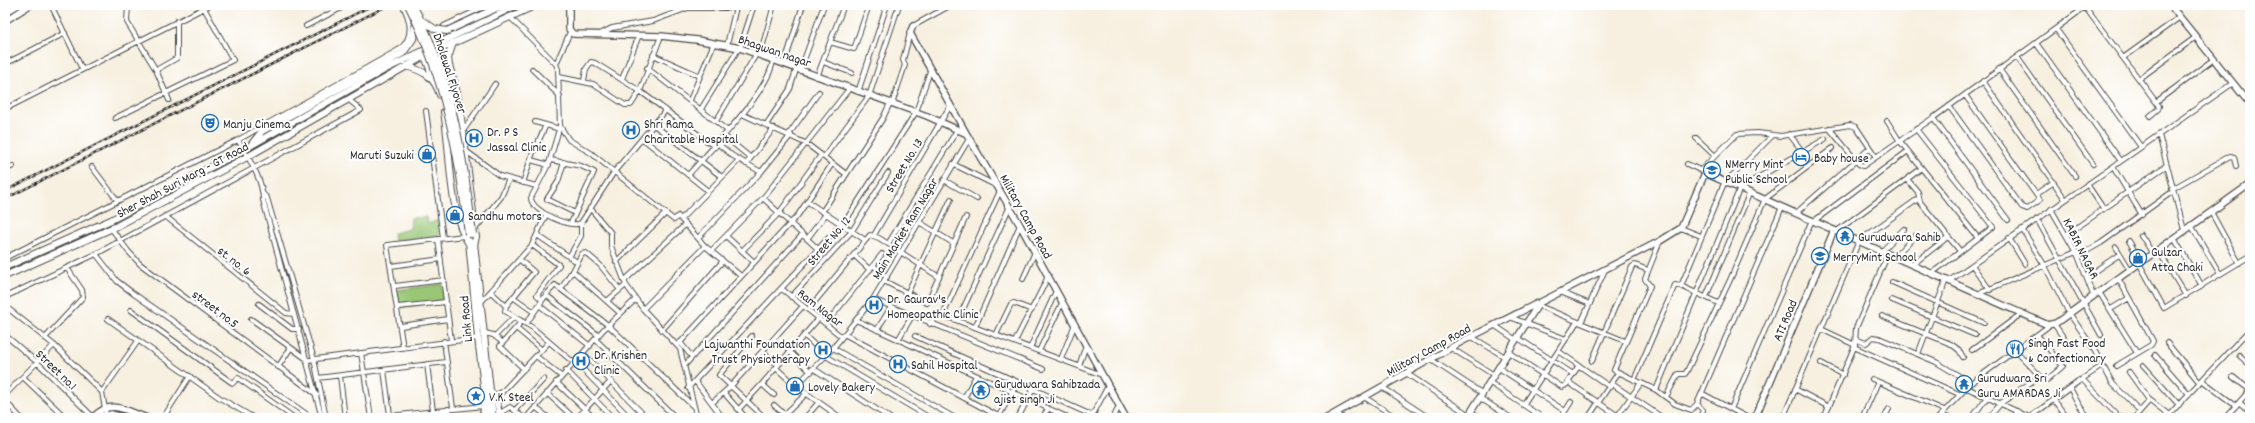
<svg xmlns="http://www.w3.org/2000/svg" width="2255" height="423" font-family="Dekko,sans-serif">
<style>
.green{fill:#99c776;stroke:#627950}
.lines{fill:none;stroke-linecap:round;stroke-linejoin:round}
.street-casing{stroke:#4a4946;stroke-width:6}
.secondary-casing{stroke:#4a4946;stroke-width:8}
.primary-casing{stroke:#4a4946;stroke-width:8}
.street{stroke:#fff;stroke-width:4}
.secondary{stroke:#fff;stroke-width:5.5}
.primary{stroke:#fff;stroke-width:6}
.rail-casing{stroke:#2b2b2b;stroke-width:2.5}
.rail{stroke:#fff;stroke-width:1;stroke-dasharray:3;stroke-linecap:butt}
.primary-bridge-casing{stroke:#4a4946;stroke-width:8;stroke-linecap:butt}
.primary-bridge{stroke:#fff;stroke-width:6}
.labels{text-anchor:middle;stroke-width:4;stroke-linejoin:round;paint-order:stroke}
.street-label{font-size:13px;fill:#2b2b2b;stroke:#fff}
.poi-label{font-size:13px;fill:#2b2b2b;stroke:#fff;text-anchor:start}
</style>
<rect width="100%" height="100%" fill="#fff"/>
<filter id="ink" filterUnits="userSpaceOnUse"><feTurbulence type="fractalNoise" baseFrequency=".025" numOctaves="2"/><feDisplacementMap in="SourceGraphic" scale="8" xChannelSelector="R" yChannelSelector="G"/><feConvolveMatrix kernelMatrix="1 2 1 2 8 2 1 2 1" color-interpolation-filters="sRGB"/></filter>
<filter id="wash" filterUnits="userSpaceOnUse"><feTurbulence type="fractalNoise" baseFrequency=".012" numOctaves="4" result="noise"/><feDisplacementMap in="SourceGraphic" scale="16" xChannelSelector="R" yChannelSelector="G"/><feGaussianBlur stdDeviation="0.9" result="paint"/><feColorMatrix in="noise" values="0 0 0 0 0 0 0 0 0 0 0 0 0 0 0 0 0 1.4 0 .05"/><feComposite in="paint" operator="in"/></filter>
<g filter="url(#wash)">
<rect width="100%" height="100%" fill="#f7f0e0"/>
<path class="green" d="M426,217L428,224L438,220L439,236L394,241L393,233L410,229L411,218Z
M442,284L443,300L399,308L397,290Z"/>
</g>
<g filter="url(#ink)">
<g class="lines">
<g class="street-casing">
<path id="street" d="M51,5L82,69
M128,5L127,22L156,70L169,100
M2085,7L2159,106L2158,109L2150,116
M510,17L556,64L558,69L560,126L549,163L531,198C531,211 570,229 581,223L614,172L666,110
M306,26L347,5
M913,26L951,5
M2056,29L2141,147
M600,34L612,28L653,21L688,8H725L747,5
M440,42V32L444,26L488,5
M830,42L854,49L869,5
M2036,43L2121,161
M727,45L736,7
M740,48L754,5
M653,55L700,76
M760,55L774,5
M2017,57L2093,164
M2123,58L2180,17
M823,62L852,73
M5,64L65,33
M556,64L570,32
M784,65L803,5
M647,68L728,131
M532,69L560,96
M1999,69L2075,176
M156,70L177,58V21
M800,71L824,5
M559,77L593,84L625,105H631L640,91L661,36
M817,77L844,5
M622,79L639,35
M2139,79L2196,37
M584,81L586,69L591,62L595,63L640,91L715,147
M1983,81L2065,199
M858,92L887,5
M690,100L714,43
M2156,102L2214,59
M892,104L905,65L903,60L910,33
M1949,106L2022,207L2027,209L2040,200L1965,95
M5,109L210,5
M701,109L739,48
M426,111L443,238
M742,114L807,144L846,174
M115,118L233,60L204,8
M1933,118L2008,220
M716,121L757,53
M1887,121L1899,140L1978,238
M535,122L560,129
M654,125L722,177
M766,125L790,89L796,70
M560,126L569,140L591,153L674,220L678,216L705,246L741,276
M1829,128L1859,164L1863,166L1933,118L2088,5
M1916,129L1993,227L1932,273
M463,131L495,84
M789,134L819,92
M1789,134L1803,152
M2159,135L2184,230
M724,136L751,158
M1696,138L1715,156
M643,139L708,191
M238,140L400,49C414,37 411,21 403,6
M717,143L733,156L761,172
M466,151L500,176L536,186
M824,157L869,96L899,5
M531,160L549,165
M551,160L581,166L594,172L571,223
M564,162L558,182L547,199L575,213
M746,164L774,128
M953,164L997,186
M1687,164L1702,171
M92,167L117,200
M2113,167L2142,215
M5,170L13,166
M1701,170L1737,134L1758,133L1781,136L1850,125L1856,127L1876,157
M689,174C711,149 768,93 773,61
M1907,179L1918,192L1920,202L1960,251
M944,180L977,199
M523,183L532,155L546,125
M2087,184L2103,208
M2172,189L2230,156L2234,157L2236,166
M263,194L267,198L314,359L326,418
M2036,194L2054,182
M763,198L818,249
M808,202L865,240
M590,208L611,233V246L626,285L643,309L680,349L697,418
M2051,209L2078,256L2093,295
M822,212L883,118L890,103
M2211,212L2239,263
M1796,213L1870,148
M165,216L286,313L294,314
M681,219L739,160
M2037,219L2101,335
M1814,221L1908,151
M919,222L953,243
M2191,225L2220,274
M111,228L128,251L140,264L317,395
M1681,228L1701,236
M475,229L501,197L509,179
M2022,229L2045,266L2069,313L2093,348L2113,384L2140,411
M1837,231L1922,168
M537,235L577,262
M874,235L950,106
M2066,235L2167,165
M2141,235L2153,254
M726,236L754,262
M698,238L761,172L791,135
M2009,238L2025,264
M2174,238L2202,286
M438,239L451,340
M807,239L826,214
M1660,241L1645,279L1650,286L1614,370L1656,390L1675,404L1691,410L1697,404
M2129,241L2141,262
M888,244L957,130
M532,245L559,265L537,295L542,300
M2116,247L2130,270
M2158,250L2186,296
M711,251L763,198L849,89
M742,251L779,213L821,155
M1882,251L1904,229
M96,254L117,281L134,294L312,418
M854,255L870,270
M2078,256L2101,243L2172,192
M569,257L581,236V223
M1894,257L1915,236
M5,258L238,140C248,158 263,179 263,200L322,418
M520,260L534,272L506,306L505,311L533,328L574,363
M616,262L666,213
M2139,263L2164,308L2250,256
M1912,265L1948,237
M1972,265L1990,290
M391,266L441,259
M874,266L887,277
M572,273L582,254L586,253L600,265L620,290
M2086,277L2120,254
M1023,279L1035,252
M624,281L686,224
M884,281L927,303L966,217
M1949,281L2233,83
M1892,282L1984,323
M395,286L444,280
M1681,286L1725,181L1735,173L1772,136
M561,289L570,274L574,272L620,313
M782,289L842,337
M491,292L506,306
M1560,292L1590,304
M2099,292L2137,353
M907,294L951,199
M1978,294L2076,252
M546,295L598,335
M5,297L96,254L361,110L348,99
M513,297L534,312
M791,297L852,231L888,173
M1706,297L1750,192
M873,299L1043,369
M608,300L626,285
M1892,300L1975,335
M481,302L532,245L546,215
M259,304L292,329H299
M539,305L590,346
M1537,305L1625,341
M5,306L54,345L102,392L106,415
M398,307L446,302
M643,309L705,246
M2111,309L2129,298
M131,310L231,382L233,383L238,378L293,417
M808,310L870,235L879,238L939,277
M943,315L1000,191
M1882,316L1951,344L1959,350L1963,357
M1510,317L1566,339
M108,319L220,398L254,418
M251,319L308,360L478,338
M856,320L1069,418
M958,320L1010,206
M522,321L500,346L524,369
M1581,323L1605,270
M526,324L546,295L555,285L608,325L694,407
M826,324L882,254
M930,324L937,313L1102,375
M2054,324L2068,344
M1494,325L1516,340
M401,326L448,319
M975,327L1020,225
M516,328L542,350
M1821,329L1855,345
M662,330L722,262
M877,330L891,307
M485,333L493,335L502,342
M844,334L1002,418
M5,335L38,363L94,418
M804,335L826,356L930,418
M996,335L1011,304L1014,303L1032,310
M495,336L514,317
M752,336L719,375L765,418
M915,336L1098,418
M1472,337L1505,357
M45,338L83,297L82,290L67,268
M1518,338L1573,374
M595,339L676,418
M898,340L912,316
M1857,340L1866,343L1873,337L1879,338L1936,362L1971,383
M444,341L453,408
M680,342L692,357
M1015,342C1025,319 1038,300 1048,276
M2167,343L2200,383
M678,345L798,215L832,164
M1854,347L1959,394
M403,348L387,245L464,236
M833,348L955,418
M1030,348L1056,291
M1451,348L1494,375
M1972,350L2021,314
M789,351L811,372
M1039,351L1062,303
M1558,351L1610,387
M2016,351L2042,378L2047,380L2063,366L2038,336
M763,352L778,365
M1508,352L1562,387L1566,385L1579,365
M361,353L371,418
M583,353L647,418
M1918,354L1946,280
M2155,355L2189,394
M2239,355L2250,365
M536,356L561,376
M1061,359L1075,324
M1430,359L1483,394
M575,361L630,418
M1592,361L1632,267L1635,265L1648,270
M1821,363L1843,375
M427,364L433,411
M685,365L802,235
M2143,365L2179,405
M1079,366L1086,345
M2116,366L2151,345L2153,341L2118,278
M278,367L290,349
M776,368L796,386
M1499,368L1565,411
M814,369L890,418
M384,370L390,415
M566,370L613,418
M2129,372L2149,400
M1406,373L1469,415
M340,376L345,418
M23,377L66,418
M2233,377L2250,390
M318,378L446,362
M1872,379L1944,410
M2082,379L2102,366
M1634,380L1675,285L1681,286L1718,303
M2203,381L2236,406
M556,382L594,418
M696,382L723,418
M1489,382L1543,418
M1568,382L1621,418
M762,384L774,395
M1612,384L1663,418
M1382,387L1429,418
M1965,387L2031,418
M688,388L848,217L916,112L930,71
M2070,388L2079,405L2089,418
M1795,389L1829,407
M1656,390L1740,188L1825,139
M102,392L138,341
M491,392L496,395L502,392L549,342
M547,393L574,418
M724,393L746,418
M1703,394L1748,418
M5,395L54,345
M1364,397L1397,418
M1666,397L1678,374H1685L1687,371L1730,280L1765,199L1833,148
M964,398L976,376
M1480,398L1511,418
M2054,400L2067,418
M5,401L21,418
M712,403L731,386L803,306
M2240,403L2250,412
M774,405L785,415
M1523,405L1577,322
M535,407L549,418
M448,409L449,418
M739,409L762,384L819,318
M1731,409L1812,220
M515,410L544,379
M1471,412L1480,418
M500,413L510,407L524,418
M1336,413L1343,418
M1941,415L1949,418
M999,416L1018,382
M2030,417L2082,379L2120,418
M163,418L190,376
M371,418L483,406
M526,418L603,330L635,300
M577,418L611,381
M781,418L806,394
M805,418L819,402
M828,418L833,412
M841,418L796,386L833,348L873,299L969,139
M1018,418L1033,389
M1042,418L1048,409
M1091,418L1108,386
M1113,418L1119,407
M1561,418L1571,402
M1588,418L1618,373
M1616,418L1641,383
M1700,418L1703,410L1697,404L1782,207
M1783,418L1859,241L1918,199
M1824,418L1855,345L1856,328L1888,254
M1862,418L1878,382
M1884,418L1889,409
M1938,418L1971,383L2050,325
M1972,418L1987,397
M1989,418L2001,403L2040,376
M2012,418L2017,411
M2074,418L2084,412
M2134,418L2150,400L2169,415
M2170,418L2169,415L2250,329
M2225,418L2250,390"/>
</g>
<g class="secondary-casing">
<path id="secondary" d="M569,5V29L573,34L661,36L697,40L740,48L927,116L965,133
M2170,5L2250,104
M5,13L18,5
M5,21L30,5
M913,26L910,33L966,133L1020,225L1126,418
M491,392L497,402L500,418
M93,418C109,398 127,411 147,418
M101,418L111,414L125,418
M483,418L484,396
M1327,418L1461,342L1538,303
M1467,418L1539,303L1660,241L1681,228L1705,173L2048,325L2056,323L2250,184
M1755,418L1834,230"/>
</g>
<g class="primary-casing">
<path id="primary" d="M453,43L448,58L449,65L457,93L463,131L476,237L474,245
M424,54L433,77
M406,66C424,71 434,76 440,95
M444,112C451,150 448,212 469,244
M251,145L262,131L403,53L413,39L416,22
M469,241L478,338L488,418
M474,243L493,418
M5,267L111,220L243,150L386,69L517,5
M5,276L117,226L247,157L421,58L536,5"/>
</g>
<use href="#street" class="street"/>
<use href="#secondary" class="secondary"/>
<use href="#primary" class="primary"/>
<g class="rail-casing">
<path id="rail" d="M5,191L373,5
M5,199L389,5"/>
</g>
<use href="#rail" class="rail"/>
<g class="primary-bridge-casing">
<path id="primary-bridge" d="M408,5C444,76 459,155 468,234
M413,5C451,75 464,156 473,234
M423,21L435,29L447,31L503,5"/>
</g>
<use href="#primary-bridge" class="primary-bridge"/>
</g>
</g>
<defs>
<g id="theatre-ring" transform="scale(0.9)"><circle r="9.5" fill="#fff" stroke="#1f6fb2" stroke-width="1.5"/><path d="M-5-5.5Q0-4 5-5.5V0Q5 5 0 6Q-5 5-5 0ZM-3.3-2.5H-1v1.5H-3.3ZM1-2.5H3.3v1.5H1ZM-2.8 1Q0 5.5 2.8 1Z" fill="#1f6fb2"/></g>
<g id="hospital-ring" transform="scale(0.9)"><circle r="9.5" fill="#fff" stroke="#1f6fb2" stroke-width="1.5"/><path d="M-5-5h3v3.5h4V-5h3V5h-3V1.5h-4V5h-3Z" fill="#1f6fb2"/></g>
<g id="shop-ring" transform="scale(0.9)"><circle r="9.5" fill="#fff" stroke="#1f6fb2" stroke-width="1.5"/><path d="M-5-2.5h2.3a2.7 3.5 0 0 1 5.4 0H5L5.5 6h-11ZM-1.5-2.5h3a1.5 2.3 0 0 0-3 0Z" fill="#1f6fb2"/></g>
<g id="hotel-ring" transform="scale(0.9)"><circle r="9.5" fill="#fff" stroke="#1f6fb2" stroke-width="1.5"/><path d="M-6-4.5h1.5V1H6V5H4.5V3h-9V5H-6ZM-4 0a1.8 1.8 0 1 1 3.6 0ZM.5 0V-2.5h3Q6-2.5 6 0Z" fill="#1f6fb2"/></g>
<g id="school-ring" transform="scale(0.9)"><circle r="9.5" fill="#fff" stroke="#1f6fb2" stroke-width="1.5"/><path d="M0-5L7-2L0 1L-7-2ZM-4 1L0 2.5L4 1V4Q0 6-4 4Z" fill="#1f6fb2"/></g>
<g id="temple-ring" transform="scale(0.9)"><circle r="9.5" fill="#fff" stroke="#1f6fb2" stroke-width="1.5"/><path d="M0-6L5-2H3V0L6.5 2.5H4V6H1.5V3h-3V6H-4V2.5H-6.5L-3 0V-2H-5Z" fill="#1f6fb2"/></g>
<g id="restaurant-ring" transform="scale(0.9)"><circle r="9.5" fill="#fff" stroke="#1f6fb2" stroke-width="1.5"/><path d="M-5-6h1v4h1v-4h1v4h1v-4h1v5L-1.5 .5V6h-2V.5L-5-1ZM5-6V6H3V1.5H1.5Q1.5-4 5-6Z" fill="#1f6fb2"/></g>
<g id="sight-ring" transform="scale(0.9)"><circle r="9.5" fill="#fff" stroke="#1f6fb2" stroke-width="1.5"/><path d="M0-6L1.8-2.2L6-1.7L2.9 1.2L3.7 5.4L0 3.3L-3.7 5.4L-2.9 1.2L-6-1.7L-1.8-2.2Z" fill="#1f6fb2"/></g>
</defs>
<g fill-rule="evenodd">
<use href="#theatre-ring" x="210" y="123"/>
<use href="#hospital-ring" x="631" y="130"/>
<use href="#hospital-ring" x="474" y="138"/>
<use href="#shop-ring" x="427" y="154"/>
<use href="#hotel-ring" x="1801" y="157"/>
<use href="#school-ring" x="1712" y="170"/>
<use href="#shop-ring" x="455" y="215"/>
<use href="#temple-ring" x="1845" y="236"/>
<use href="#school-ring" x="1820" y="256"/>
<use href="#shop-ring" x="2138" y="258"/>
<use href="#hospital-ring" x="874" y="305"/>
<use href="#restaurant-ring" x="2015" y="349"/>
<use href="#hospital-ring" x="823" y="350"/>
<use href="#hospital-ring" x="581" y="361"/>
<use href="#hospital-ring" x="898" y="364"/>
<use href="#temple-ring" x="1964" y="384"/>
<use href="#shop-ring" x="795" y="386"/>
<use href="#temple-ring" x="981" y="390"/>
<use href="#sight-ring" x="476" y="396"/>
</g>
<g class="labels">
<g class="street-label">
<text transform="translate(775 50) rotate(19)" y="5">Bhagwan nagar</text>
<text transform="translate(451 73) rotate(72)" y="5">Dholewal Flyover</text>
<text transform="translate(903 165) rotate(-59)" y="5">Street No. 13</text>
<text transform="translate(182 179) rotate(-28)" y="5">Sher Shah Suri Marg - GT Road</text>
<text transform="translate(1027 216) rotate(61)" y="5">Military Camp Road</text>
<text transform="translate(904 228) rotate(-59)" y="5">Main Market Ram Nagar</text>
<text transform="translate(828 240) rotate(-50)" y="5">Street No. 12</text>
<text transform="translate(2082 248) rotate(64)" y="5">KABIR NAGAR</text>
<text transform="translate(235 260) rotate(38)" y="5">st. no. 6</text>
<text transform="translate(821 307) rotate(38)" y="5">Ram Nagar</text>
<text transform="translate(216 308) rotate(37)" y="5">street no.5</text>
<text transform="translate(465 319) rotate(-95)" y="5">Link Road</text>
<text transform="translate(1784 320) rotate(-67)" y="5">ATI Road</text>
<text transform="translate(1428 349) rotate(-29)" y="5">Military Camp Road</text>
<text transform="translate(57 369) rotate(44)" y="5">Street no.1</text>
</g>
<g class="poi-label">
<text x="223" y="128">Manju Cinema</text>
<text x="644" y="128">Shri Rama<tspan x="644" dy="15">Charitable Hospital</tspan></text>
<text x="487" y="136">Dr. P S<tspan x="487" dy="15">Jassal Clinic</tspan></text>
<text x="414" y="159" text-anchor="end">Maruti Suzuki</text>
<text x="1814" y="162">Baby house</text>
<text x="1725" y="168">NMerry Mint<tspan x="1725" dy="15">Public School</tspan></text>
<text x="468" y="220">Sandhu motors</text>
<text x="1858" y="241">Gurudwara Sahib</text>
<text x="2151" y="256">Gulzar<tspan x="2151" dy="15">Atta Chaki</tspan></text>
<text x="1833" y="261">MerryMint School</text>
<text x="887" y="303">Dr. Gaurav's<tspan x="887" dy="15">Homeopathic Clinic</tspan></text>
<text x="2028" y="347">Singh Fast Food<tspan x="2028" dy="15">&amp; Confectionary</tspan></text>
<text x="810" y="348" text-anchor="end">Lajwanthi Foundation<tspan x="810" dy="15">Trust Physiotherapy</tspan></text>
<text x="594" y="359">Dr. Krishen<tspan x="594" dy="15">Clinic</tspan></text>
<text x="911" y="369">Sahil Hospital</text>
<text x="1977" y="382">Gurudwara Sri<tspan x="1977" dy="15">Guru AMARDAS Ji</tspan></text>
<text x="994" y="388">Gurudwara Sahibzada<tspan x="994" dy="15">ajist singh Ji</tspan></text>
<text x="808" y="391">Lovely Bakery</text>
<text x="489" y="401">V.K. Steel</text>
</g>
</g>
<rect width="2255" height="423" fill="none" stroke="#fff" stroke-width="20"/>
</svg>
